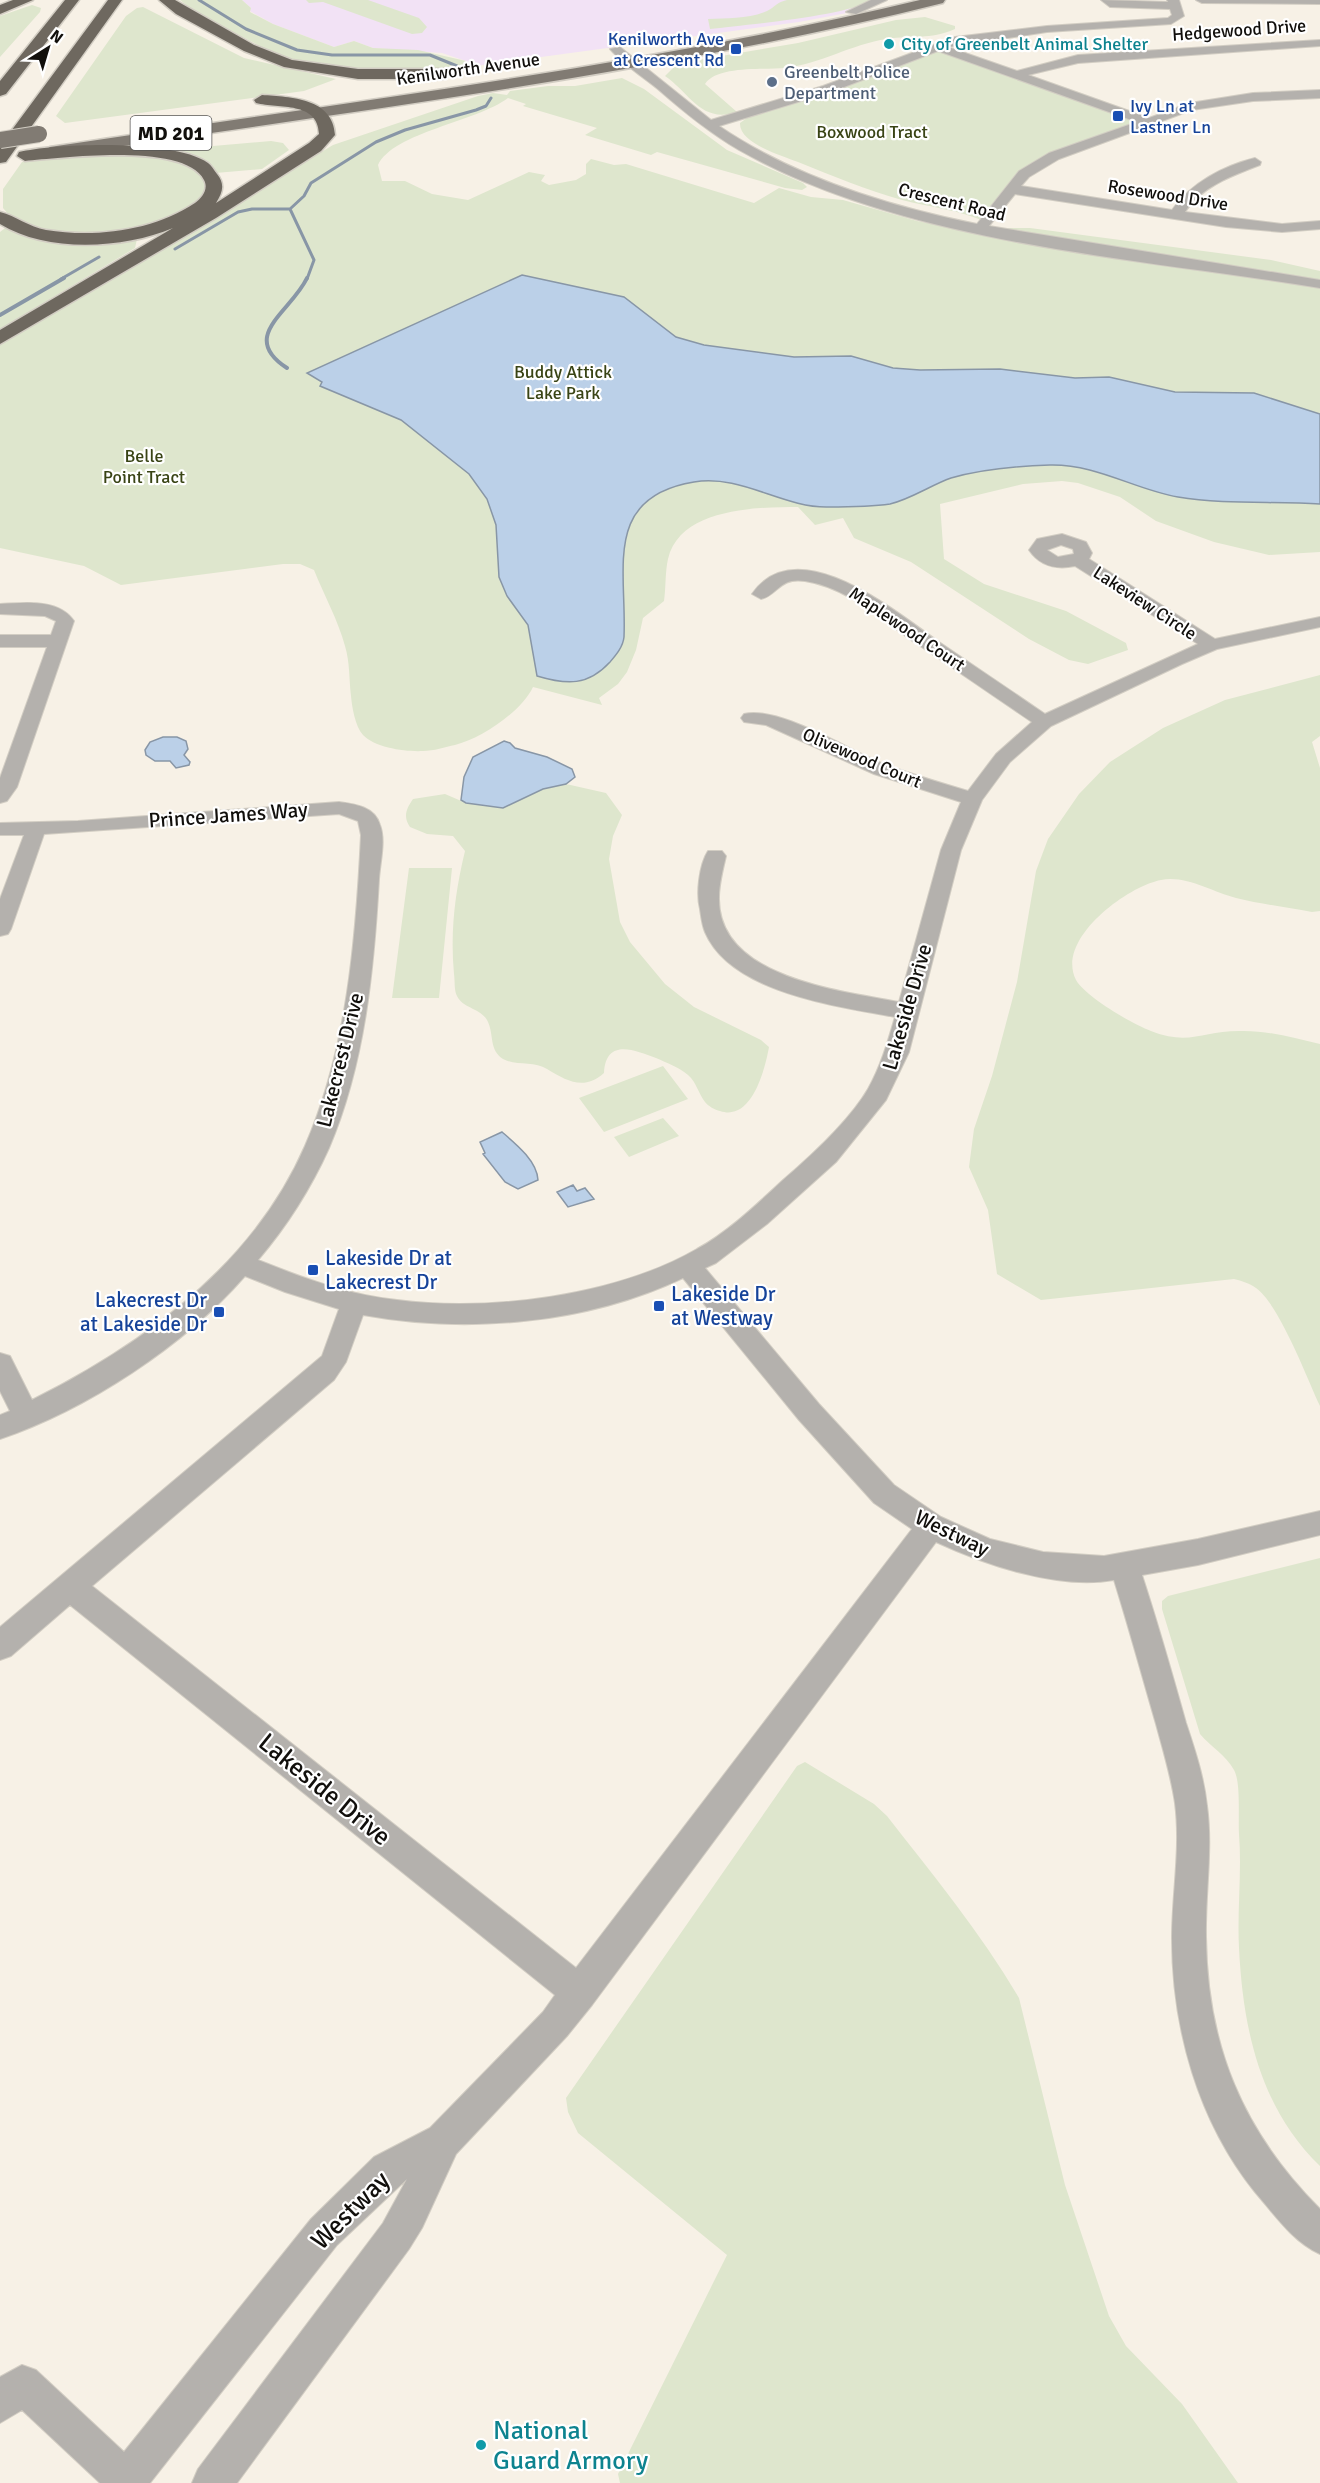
<svg xmlns="http://www.w3.org/2000/svg" width="1320" height="2483" font-family="Signika,sans-serif">
<style>
.commercial{fill:#f2e2f5}
.green{fill:#dee6cd}
.water{fill:#bbd0e8;stroke:#8896a6;stroke-width:1.5}
.lines{fill:none;stroke-linecap:round;stroke-linejoin:round}
.stream-far1{stroke:#8896a6;stroke-width:3}
.stream{stroke:#8896a6;stroke-width:4}
.minor-casing{stroke:#d2cdc3;stroke-width:2}
.major-casing{stroke:#d2cdc3;stroke-width:3}
.highway-casing{stroke:#d2cdc3;stroke-width:3}
.minor{fill:#b4b1ad;fill-rule:evenodd}
.major{fill:#817b73;fill-rule:evenodd}
.highway{fill:#6e685f;fill-rule:evenodd}
.major-bridge-casing{stroke:#d2cdc3;stroke-width:18;stroke-linecap:butt}
.major-bridge{stroke:#817b73;stroke-width:16}
.culture-dot{fill:#0f9aa8;stroke:#fff;stroke-width:2}
.transit-dot{fill:#1a4fb4;stroke:#fff;stroke-width:2}
.service-dot{fill:#5c6f8a;stroke:#fff;stroke-width:2}
.labels{text-anchor:middle;stroke-width:4.5;stroke-linejoin:round;paint-order:stroke}
.far-street-label{font-size:18px;fill:#110f0c;stroke:#fff}
.far-transit-label{font-size:18px;fill:#164399;stroke:#fff;text-anchor:end}
.far-culture-label{font-size:18px;fill:#0d838f;stroke:#fff;text-anchor:start}
.far-service-label{font-size:18px;fill:#4e5e75;stroke:#fff;text-anchor:start}
.far-park-label{font-size:18px;fill:#394415;stroke:#fff}
.shield{fill:#fff;stroke:#585755;stroke-width:1.5}
.shield-label{font-size:20px;font-weight:bold;fill:#110f0c}
.street-label{font-size:21px;fill:#110f0c;stroke:#fff}
.transit-label{font-size:21px;fill:#164399;stroke:#fff;text-anchor:start}
.near-street-label{font-size:26px;fill:#110f0c;stroke:#fff}
.near-culture-label{font-size:26px;fill:#0d838f;stroke:#fff;text-anchor:start}
</style>
<rect width="100%" height="100%" fill="#f7f1e6"/>
<path class="commercial" d="M242,0H881L852,12L799,22L468,67L466,61L442,53L373,48L354,41L334,47L273,24L250,11L251,8Z"/>
<path class="green" d="M180,0H242L251,8L250,12L273,24L334,47L354,41L373,48L418,50L466,61L468,67C408,71 343,76 285,57C266,50 249,40 231,31C214,21 195,13 180,0Z
M306,0H368L419,18L427,27L422,33L412,34L323,2L309,3Z
M787,0H871C849,16 743,25 710,29L708,19C727,18 749,19 767,11C775,7 777,2 787,0Z
M32,5L41,8L40,12L0,57V16Z
M143,7L244,58L336,79L304,91L65,123L56,116L126,16L137,8Z
M925,17L955,26V29C929,40 913,35 887,39C852,44 820,64 785,68C765,70 717,65 705,84L737,112C701,124 690,93 665,76L674,67L686,62L798,43L896,20Z
M936,46L1146,121L1040,163L986,222C960,210 929,207 902,200C866,190 833,176 798,162C780,155 739,143 740,123L757,111Z
M622,78L644,89L727,150L803,183L807,187L802,190L785,188L657,152L651,155L585,135L597,128L523,106L526,104L508,98C476,122 394,132 378,165L382,181H405L432,194L468,200L529,172L545,175L541,181L549,185L576,180L586,174V164L591,159L614,165L626,164L754,203L779,188L811,197L843,200L917,221L952,228H1030L1271,260L1320,271V552L1269,555L1214,542L1156,521L1120,497L1078,483L1062,481L1023,484L940,504L944,559L984,584L1066,611L1126,643L1128,650L1088,664L1069,660L1029,639L911,562L854,538L843,518L815,525L798,507C757,507 680,508 668,559C665,572 666,588 664,601L643,618L636,650L627,672L618,684L599,698L602,705L533,687C522,711 481,739 455,745C445,747 434,751 423,751C407,752 375,748 363,735C355,726 352,707 351,696C349,679 350,663 345,646C338,620 324,595 314,570L300,564H283L121,585L84,566L0,548V345L333,145L478,96L493,93L507,95L510,91L548,86H575Z
M271,141L283,143L289,150L262,169L204,174C205,181 207,191 203,198C193,213 154,229 137,239L135,248L0,329V232L14,221L3,208V189L22,162L107,153L163,156L190,148Z
M1320,675V736L1312,742L1320,768V911L1312,912C1286,907 1260,904 1236,898C1212,892 1186,875 1161,880C1128,886 1055,939 1076,980C1086,997 1132,1024 1151,1031C1189,1046 1203,1031 1239,1031C1267,1030 1293,1038 1320,1044V1406C1307,1378 1279,1304 1256,1288C1249,1283 1242,1281 1234,1279L1041,1300L997,1274L988,1210L969,1167L974,1129L992,1076L1017,982L1036,871L1048,839L1079,794L1110,762L1163,728L1225,700Z
M566,784L606,793L622,815L613,836L609,859L620,922L630,942L665,984L694,1007L761,1040L769,1047C765,1069 752,1122 720,1111C715,1110 708,1106 705,1102C698,1093 697,1083 688,1075C679,1067 667,1063 656,1058C634,1050 606,1038 604,1073C584,1091 567,1081 547,1069C534,1061 516,1066 503,1059C489,1050 494,1035 488,1022C482,1008 463,1009 457,996C454,991 455,980 454,974C450,932 455,892 465,851L453,836L427,834L410,827C403,817 406,809 413,799L445,794L466,803L503,808L543,789Z
M409,868H452L439,998H392Z
M663,1066L688,1099L604,1132L579,1098Z
M663,1118L679,1136L629,1157L614,1137Z
M1320,1558V2166C1260,2108 1243,2029 1239,1948C1237,1910 1242,1872 1239,1834C1238,1818 1241,1782 1234,1770C1226,1755 1211,1747 1200,1734L1162,1609V1601L1168,1596Z
M805,1762L874,1804L887,1816C933,1875 981,1933 1019,1998L1065,2185L1109,2316L1126,2346L1182,2404L1238,2483H620L618,2474L727,2255L578,2133L568,2112L566,2098L797,1766Z"/>
<path class="water" d="M522,275L624,297L676,337L704,345L794,357L851,356L893,368L920,370L1000,369L1075,378L1109,377L1175,392L1254,393L1320,414V504C1273,501 1224,505 1178,497C1133,489 1097,464 1050,465C1018,466 982,469 951,478C931,485 911,499 890,504C870,507 848,507 828,507C783,508 741,474 694,482C602,497 627,570 624,637C623,647 616,655 610,662C588,686 567,685 537,676L528,625L507,596L499,577L496,525L487,499L469,474L401,420L320,386L322,382L307,373Z
M163,737H177L186,741L188,749L184,755L190,762L189,765L176,768L170,761H155L146,755L145,750L150,742Z
M504,741L510,743L515,748L547,757L572,769L575,777L566,784L543,789L503,808L466,803L461,800L464,777L473,757Z
M502,1132C516,1144 537,1161 538,1180L518,1189L505,1182L483,1154L485,1153L480,1142Z
M573,1185L577,1191L585,1188L594,1199L568,1207L557,1192Z"/>
<g class="lines">
<path class="stream-far1" d="M199,0L246,29L297,50L332,55H430L457,66
M175,249L238,212L252,209H290
M61,279L99,257
M307,279L314,260L290,209L304,196L311,183L376,142L405,130L476,110L486,106L491,98"/>
<path class="stream" d="M0,315L64,278
M287,368C238,336 291,312 307,278"/>
<g class="minor-casing">
<path id="minor" d="M871,0H887L856,14L846,12Z
M1101,0L1168,2L1167,0H1179L1184,16L1171,24L1047,32L948,47L1017,71L1078,55L1320,40V46L1078,63L1028,75L1149,118L1190,103L1253,93L1320,90V98L1253,101L1192,110L1059,159L1029,177L1021,186L1172,210C1191,183 1223,166 1255,158L1261,162L1260,165C1232,176 1202,186 1185,212L1282,224L1320,221V229L1282,232L1226,227L1015,194L989,226L1320,280V288C1132,257 907,245 739,150C710,133 684,112 659,90C643,77 623,64 610,49L620,47L711,120L823,86L955,37L1047,26L1168,18L1172,15L1170,9L1110,7ZM938,51L1137,122L1049,153L1019,171L977,224C888,206 794,177 719,126L831,92Z
M1196,0H1320V4L1202,3Z
M1062,534L1086,542L1092,553L1089,559L1215,639L1320,617V627L1217,649L1182,664L1051,726L1010,762L982,800L961,850L909,1052L886,1100L836,1162L767,1224L716,1263L705,1268L819,1404L894,1485L941,1517L990,1539L1043,1552L1104,1556L1198,1539L1320,1511V1535L1198,1565L1142,1575C1158,1624 1172,1673 1186,1723C1195,1750 1204,1777 1207,1806C1213,1850 1205,1893 1206,1937C1207,2046 1243,2132 1320,2209V2254C1293,2242 1274,2214 1255,2192C1198,2121 1172,2028 1172,1938C1172,1893 1181,1848 1175,1803C1171,1776 1163,1750 1156,1724C1142,1676 1129,1628 1114,1580C1058,1590 986,1565 936,1542L592,2005L567,2036L456,2154L422,2228L409,2249L237,2483H192L198,2469L383,2223L407,2179L337,2245L150,2483H100L22,2410L0,2423V2377L22,2365L36,2370L124,2452L311,2219L374,2157L430,2128L543,2012L555,1995L70,1605L11,1656L0,1660V1627L322,1356L339,1309L285,1292L245,1276C184,1346 86,1410 0,1439V1415L10,1411L0,1391V1353L10,1356L32,1400C144,1344 254,1264 305,1146C347,1050 356,939 361,835L358,821L339,814L44,834L11,929L8,934L0,936V899L24,835H0V823L78,821L339,802C355,804 375,807 380,825C386,840 380,863 379,879C374,969 365,1064 329,1148C311,1188 287,1226 258,1260C303,1278 349,1295 397,1300C489,1312 616,1296 697,1249C728,1232 756,1205 782,1181C810,1157 850,1120 868,1089C881,1066 888,1041 895,1017C837,1006 731,993 705,932C702,925 701,916 700,909C696,894 699,865 708,851H722L726,856C723,869 719,884 719,897C717,978 841,991 899,1002L941,850L961,802L874,774L766,725L744,722L741,718L744,714C779,705 853,753 889,766C915,775 941,783 968,791L996,754L1032,722C992,695 952,667 911,640C879,617 845,587 805,581C779,577 778,595 761,599L752,594C797,529 896,612 939,642C974,666 1010,690 1045,714L1198,644L1075,566C1056,570 1040,566 1029,550L1037,539ZM1061,545L1073,549L1074,554L1058,557L1047,550ZM683,1278L799,1420L874,1503L912,1529L576,1968L92,1586L334,1380L346,1362L363,1315C468,1334 586,1324 683,1278Z
M0,604C24,603 58,598 74,621L17,787L7,801L0,803V778L47,647H0V635H51L56,621L45,616L0,614Z"/>
</g>
<g class="major-casing">
<path id="major" d="M920,0H945L943,3C650,76 348,111 50,157L42,152L50,147C340,103 634,68 920,0Z"/>
</g>
<g class="highway-casing">
<path id="highway" d="M13,0H33L0,14V5Z
M65,0H79L6,94L0,96V81Z
M108,0H122L6,162L0,163V146Z
M159,0H175L254,45L292,60L358,69H443L451,74L443,79H358L284,67L244,51L176,14Z
M262,95C291,97 333,98 335,135L321,151L216,218L0,344V330L173,228C123,249 47,253 0,224V212C16,216 29,227 46,230C95,238 153,231 195,203C202,198 209,189 204,180C185,142 61,158 25,161L17,156L19,152C58,143 175,139 208,163C211,165 214,170 217,174C225,184 223,192 216,203L309,143L319,134C318,101 279,109 256,103L254,100Z"/>
</g>
<use href="#minor" class="minor"/>
<use href="#major" class="major"/>
<use href="#highway" class="highway"/>
<g class="major-bridge-casing">
<path id="major-bridge" d="M0,140L39,134"/>
</g>
<use href="#major-bridge" class="major-bridge"/>
</g>
<g class="culture-dot">
<circle cx="889" cy="44" r="6"/>
<circle cx="481" cy="2445" r="6"/>
</g>
<g class="transit-dot">
<rect x="730" y="43" width="12" height="12" rx="3"/>
<rect x="1112" y="110" width="12" height="12" rx="3"/>
<rect x="307" y="1264" width="12" height="12" rx="3"/>
<rect x="653" y="1300" width="12" height="12" rx="3"/>
<rect x="213" y="1306" width="12" height="12" rx="3"/>
</g>
<circle class="service-dot" cx="772" cy="82" r="6"/>
<g class="labels">
<g class="far-street-label">
<text transform="translate(1239 30) rotate(-4)" y="6">Hedgewood Drive</text>
<text transform="translate(468 69) rotate(-8)" y="6">Kenilworth Avenue</text>
<text transform="translate(1168 195) rotate(9)" y="6">Rosewood Drive</text>
<text transform="translate(952 202) rotate(14)" y="6">Crescent Road</text>
<text transform="translate(1145 603) rotate(33)" y="6">Lakeview Circle</text>
<text transform="translate(907 629) rotate(34)" y="6">Maplewood Court</text>
<text transform="translate(862 758) rotate(23)" y="6">Olivewood Court</text>
</g>
<g class="far-transit-label">
<text x="724" y="45">Kenilworth Ave<tspan x="724" dy="21">at Crescent Rd</tspan></text>
<text x="1130" y="112" text-anchor="start">Ivy Ln at<tspan x="1130" dy="21">Lastner Ln</tspan></text>
</g>
<g class="far-culture-label">
<text x="901" y="50">City of Greenbelt Animal Shelter</text>
</g>
<g class="far-service-label">
<text x="784" y="78">Greenbelt Police<tspan x="784" dy="21">Department</tspan></text>
</g>
<g class="far-park-label">
<text x="872" y="138">Boxwood Tract</text>
<text x="563" y="378">Buddy Attick<tspan x="563" dy="21">Lake Park</tspan></text>
<text x="144" y="462">Belle<tspan x="144" dy="21">Point Tract</tspan></text>
</g>
<rect class="shield" x="130.5" y="116" width="81" height="34" rx="4.5"/>
<g class="shield-label">
<text x="171" y="140">MD 201</text>
</g>
<g class="street-label">
<text transform="translate(228 815) rotate(-4)" y="7">Prince James Way</text>
<text transform="translate(907 1007) rotate(-74)" y="7">Lakeside Drive</text>
<text transform="translate(340 1060) rotate(-76)" y="7">Lakecrest Drive</text>
<text transform="translate(952 1533) rotate(26)" y="7">Westway</text>
</g>
<g class="transit-label">
<text x="325" y="1265">Lakeside Dr at<tspan x="325" dy="24">Lakecrest Dr</tspan></text>
<text x="671" y="1301">Lakeside Dr<tspan x="671" dy="24">at Westway</tspan></text>
<text x="207" y="1307" text-anchor="end">Lakecrest Dr<tspan x="207" dy="24">at Lakeside Dr</tspan></text>
</g>
<g class="near-street-label">
<text transform="translate(325 1789) rotate(39)" y="9">Lakeside Drive</text>
<text transform="translate(350 2210) rotate(-45)" y="9">Westway</text>
</g>
<g class="near-culture-label">
<text x="493" y="2439">National<tspan x="493" dy="30">Guard Armory</tspan></text>
</g>
</g>
<g transform="translate(48 48) rotate(37)" stroke="#ffffff" stroke-width="4.5" paint-order="stroke">
<path d="M0-4.5L10 22L0 15L-10 22Z" fill="#110f0c"/>
<text y="-9" font-size="16" font-weight="bold" text-anchor="middle" fill="#110f0c">N</text>
</g>
</svg>
